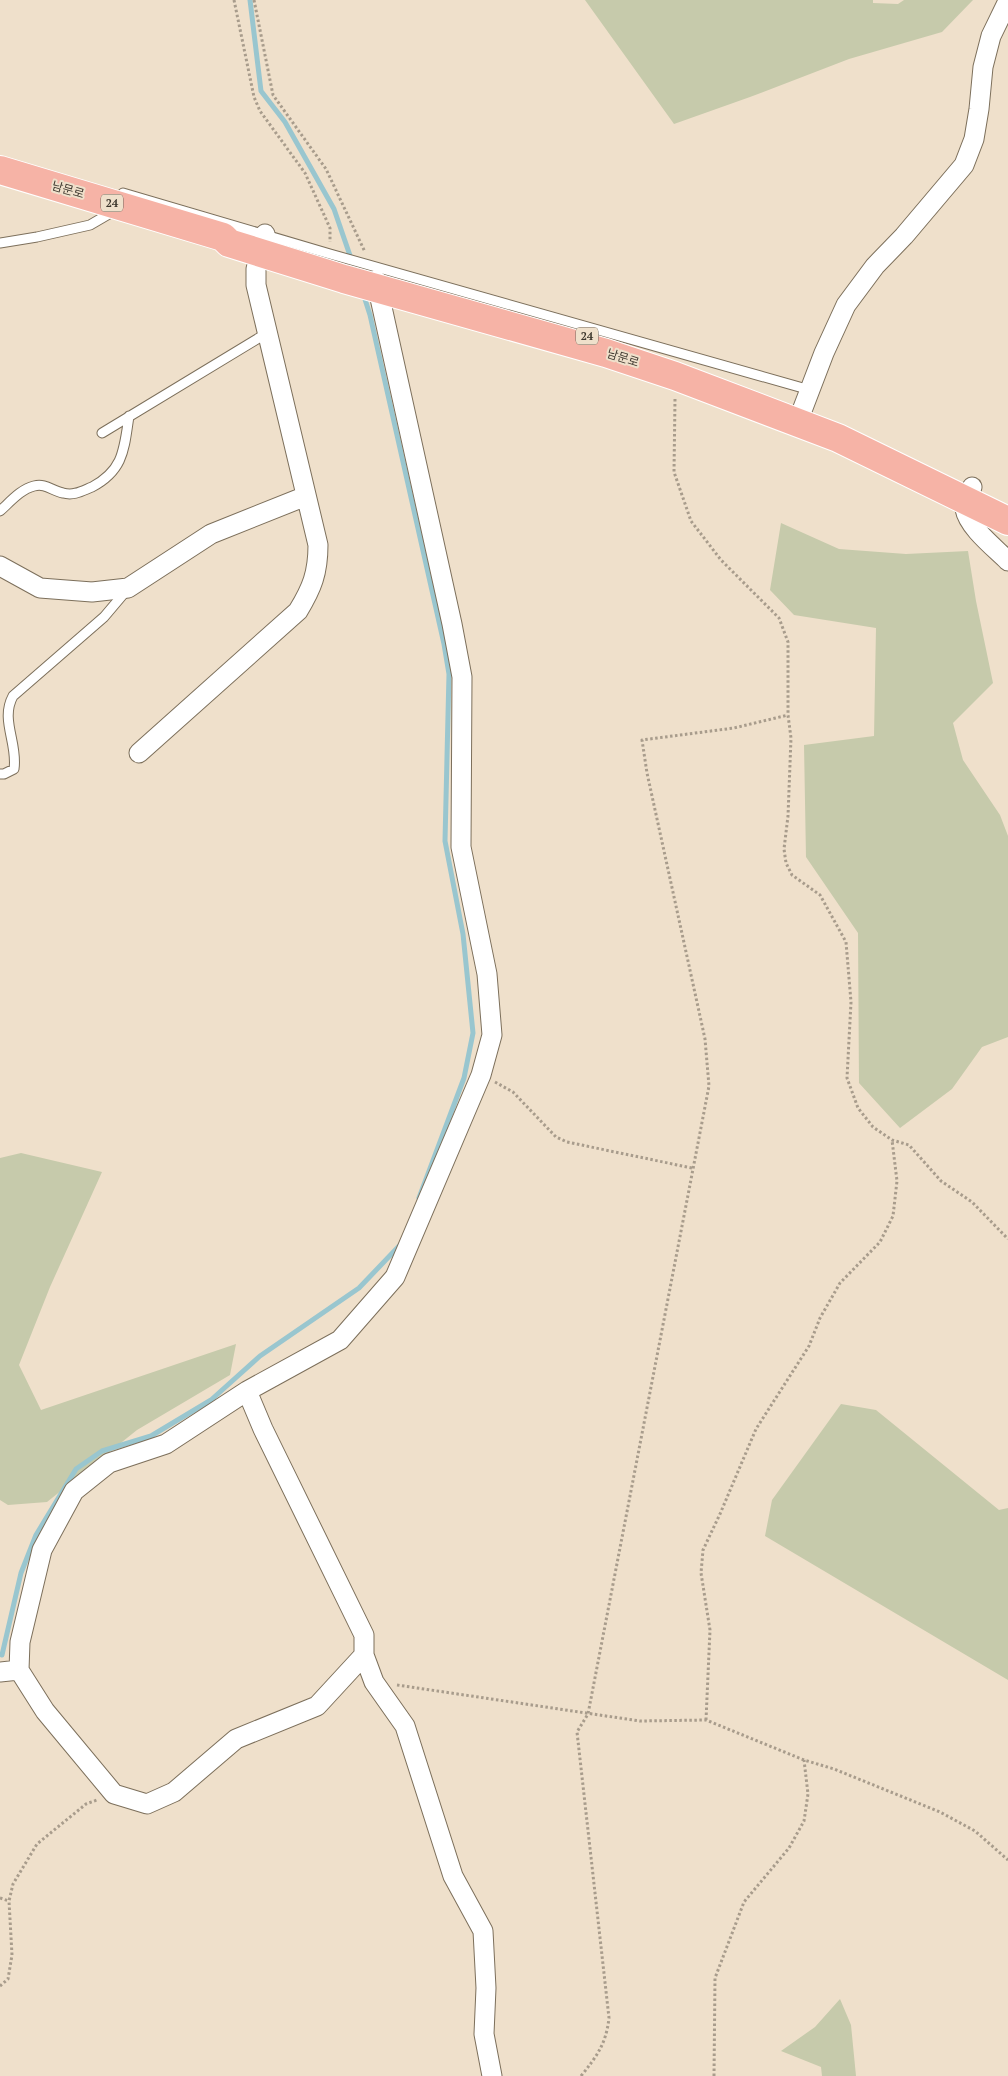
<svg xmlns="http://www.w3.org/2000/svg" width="1008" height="2076" font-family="'PT Serif','Noto Sans KR',serif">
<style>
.green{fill:#c6caab}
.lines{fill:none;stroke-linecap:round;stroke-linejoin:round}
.stream{stroke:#99c6cf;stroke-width:5}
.lane-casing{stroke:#7c6f5b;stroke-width:11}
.street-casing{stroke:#7c6f5b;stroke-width:21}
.primary-casing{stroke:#fff;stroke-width:30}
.path{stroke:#a89c8c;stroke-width:3;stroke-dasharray:2.5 2.5;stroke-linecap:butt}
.lane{stroke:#fff;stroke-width:9}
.street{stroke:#fff;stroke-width:19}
.primary{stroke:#f6b3a6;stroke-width:28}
.labels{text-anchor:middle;stroke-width:4;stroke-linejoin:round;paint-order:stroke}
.shield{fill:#efe0cb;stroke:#72695c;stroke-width:1}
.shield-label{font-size:11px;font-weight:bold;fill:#3c362d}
.street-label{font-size:12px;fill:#3c362d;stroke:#efe0cb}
</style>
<rect width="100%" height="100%" fill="#efe0cb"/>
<path class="green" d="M585,0H873V3L898,4L904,0H973L942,32L849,59L750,97L674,124Z
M781,523L839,549L906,554L968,551L976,601L993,683L953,723L963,760L1000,815L1008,836V1037L982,1047L952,1089L900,1128L859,1083L858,933L806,857L804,745L874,736L876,628L794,615L770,590Z
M21,1153L102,1172L50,1287L19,1365L41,1410L236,1344L230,1375L137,1430L47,1502L8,1505L0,1500V1158Z
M841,1404L876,1410L999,1510L1008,1508V1680L765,1536L772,1500Z
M840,1999L851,2025L856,2076H822L821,2067L781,2051L815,2027Z"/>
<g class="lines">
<path class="stream" d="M250,0L261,91L285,122L334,209L356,273
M363,293L370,315L444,644L449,674L445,841L463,934L473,1033L464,1078L419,1198
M2,1655L21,1573L36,1535L76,1469L102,1451L151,1436L211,1400L260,1356L359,1288L401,1244"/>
<g class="lane-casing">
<path id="lane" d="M123,193L330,254L810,390
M0,243L37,237L90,225L114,211
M102,433L267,333
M0,511C10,502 21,489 34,486C46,483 52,491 63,493C74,496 82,491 92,487C124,470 124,449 129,416
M0,774H4L14,769C18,743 0,720 13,696L104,617L126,591"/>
</g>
<g class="street-casing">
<path id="street" d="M376,280L452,624L462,677L461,847L487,974L492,1035L481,1075L395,1277L340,1340L247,1391L263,1429L364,1635V1655L374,1682L405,1726L453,1876L483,1931L486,1988L484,2034L492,2076
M798,421L824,353L846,305L875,266L904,236L964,165L974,139L979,109L983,67L991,36L1008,1
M972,487C969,494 964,502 965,509C968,527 995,548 1008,561
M0,566L40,588L92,592L128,588L211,534L306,496
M139,753L298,611C312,588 318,573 318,545L256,285V269L265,234
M247,1391L166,1444L109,1463L74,1491L42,1550L20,1642L19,1670L45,1711L114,1794L147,1804L174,1792L236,1739L317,1706L364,1655
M0,1672L19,1670"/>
</g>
<g class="primary-casing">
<path id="primary" d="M0,170L223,237L229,243L344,279L606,353L675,376L838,438L1008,521"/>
</g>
<path class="path" d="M234,0L254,97L260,111L305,173L330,228V242
M254,0L273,95L326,169L365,252
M675,399L674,472L691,521L721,560L779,618L788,642V715L791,738L788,816L784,849L786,863L792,875L820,895L846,942L851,1002L847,1078L858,1108L873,1127L892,1140L909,1145L941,1181L972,1202L1008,1239
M495,1082L513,1092L556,1137L567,1142L692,1168
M397,1685L640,1721L706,1720L804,1760L834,1769L940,1812L975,1831L1008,1860
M706,1720L710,1630L701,1573L703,1550L720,1514L756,1429L809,1346L820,1318L840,1283L880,1242L893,1216L897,1181L892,1140
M0,1898L9,1901
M0,1986L8,1979L12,1955L9,1901L13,1884L37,1844L86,1804L97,1800
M581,2076C597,2056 606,2044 609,2018L577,1732L588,1714L709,1086L705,1039L647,773L642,740L734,728L788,715
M714,2076L715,1978L744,1902L789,1848L804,1821L808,1794L804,1760"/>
<use href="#lane" class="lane"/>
<use href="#street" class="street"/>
<use href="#primary" class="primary"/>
</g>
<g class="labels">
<g class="shield">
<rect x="101" y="194.5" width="22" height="17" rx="4"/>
<rect x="576" y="327.5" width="22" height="17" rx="4"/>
</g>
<g class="shield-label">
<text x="112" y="207">24</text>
<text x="587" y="340">24</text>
</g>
<g class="street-label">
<text transform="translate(68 190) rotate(16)" y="4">남문로</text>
<text transform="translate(623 358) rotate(18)" y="4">남문로</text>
</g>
</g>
</svg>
